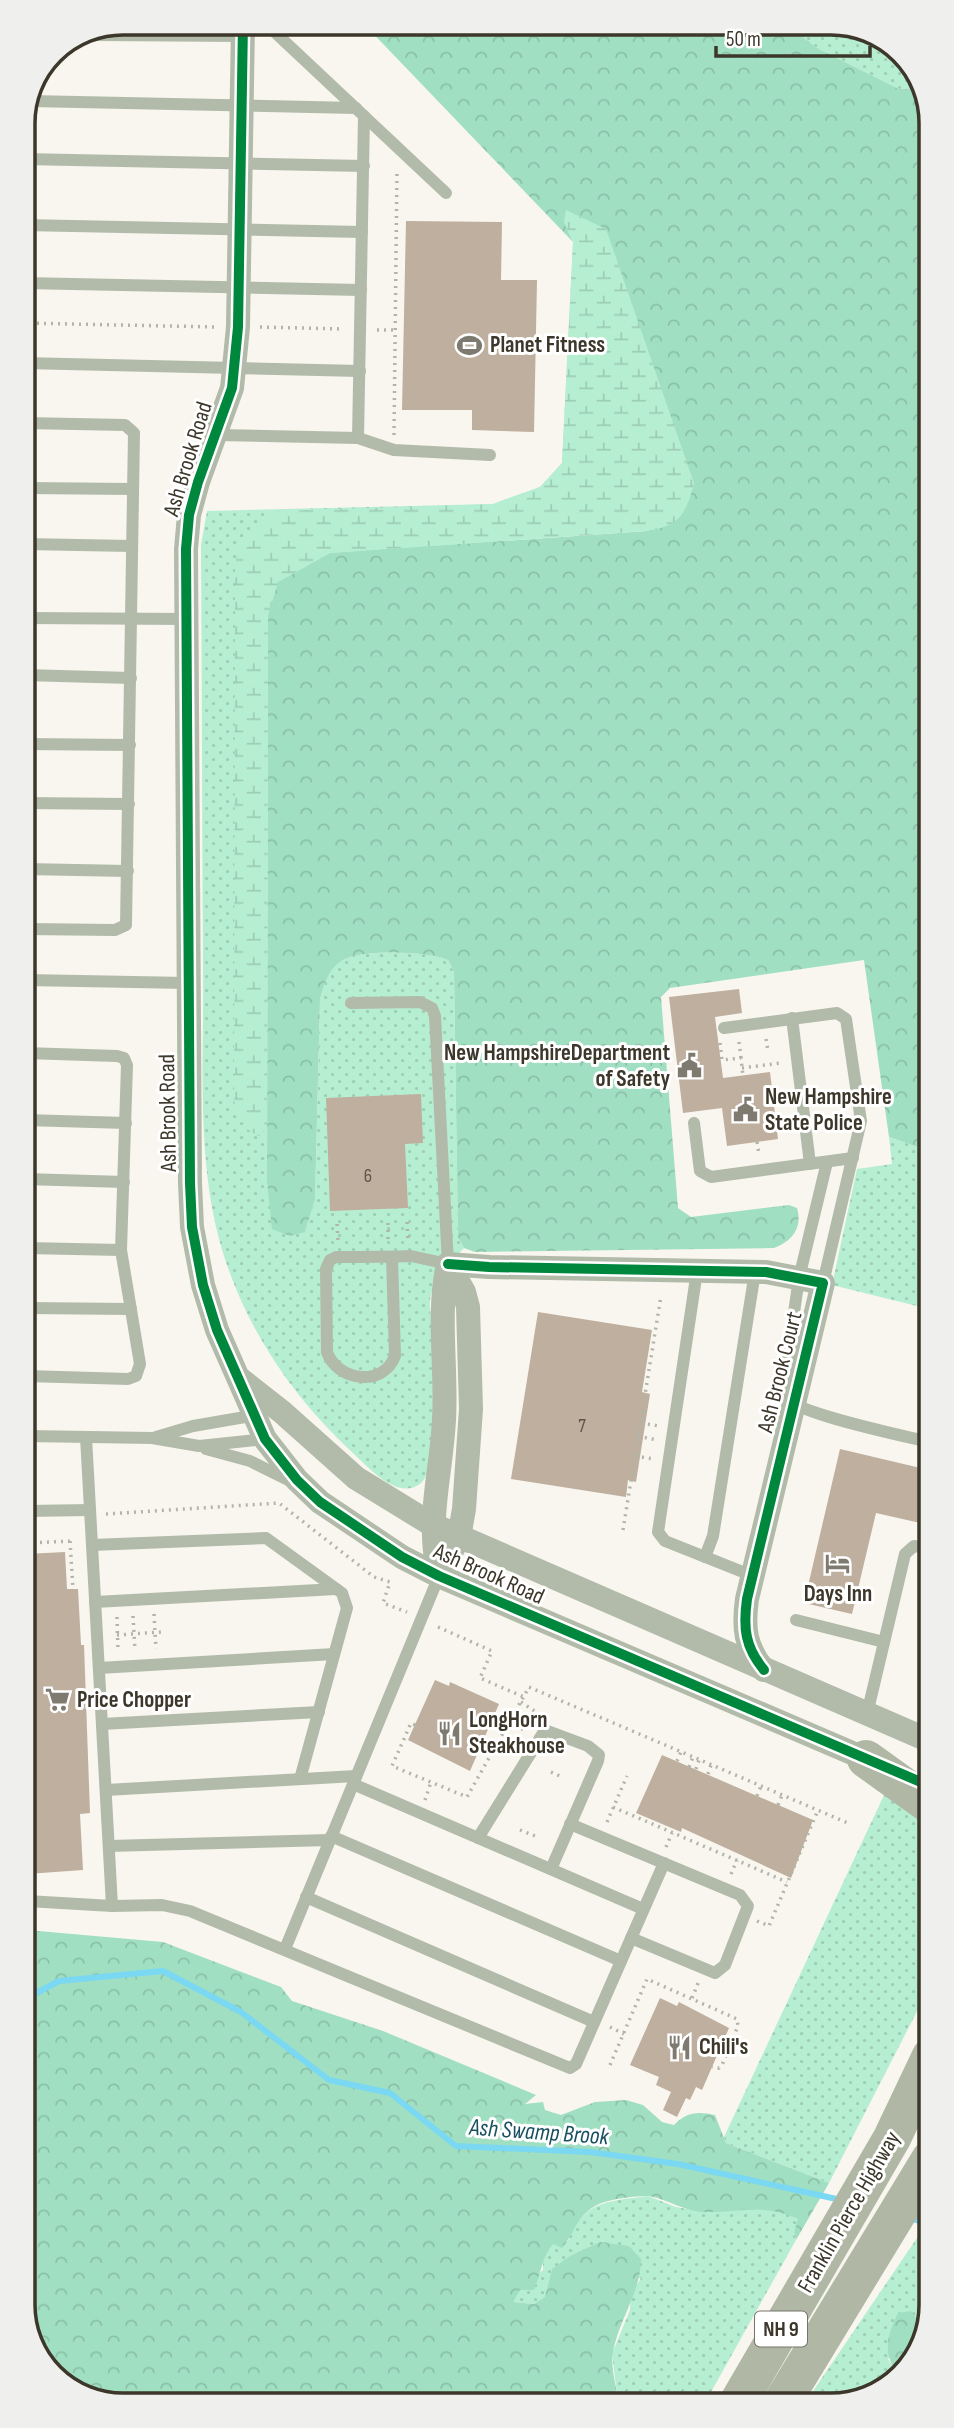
<svg xmlns="http://www.w3.org/2000/svg" width="954" height="2428" font-family="'Sofia Sans Condensed',sans-serif">
<defs>
<pattern id="green-dots" width="8" height="8" patternUnits="userSpaceOnUse" patternTransform="scale(1.75)"><rect width="8" height="8" fill="#b6eed2"/><path d="M2 2h.1M6 6h.1" fill="none" stroke="#9dcdb4" stroke-width="1.8" stroke-linecap="round"/></pattern>
<pattern id="forest-crowns" width="20" height="18" patternUnits="userSpaceOnUse" patternTransform="scale(1.75)"><rect width="20" height="18" fill="#a0dfc2"/><path d="M2 6a3 3 0 1 1 6 0M12 15a3 3 0 1 1 6 0" fill="none" stroke="#8bc0a7"/></pattern>
<pattern id="wetland-marsh" width="20" height="14" patternUnits="userSpaceOnUse" patternTransform="scale(1.75)"><rect width="20" height="14" fill="#b6eed2"/><path d="M1 5h8M5 5V1M11 12h8M15 12V8" fill="none" stroke="#9dcdb4"/></pattern>
</defs>
<rect width="100%" height="100%" fill="#f9f6ef"/>
<!-- green -->
<g fill="url(#green-dots)">
<path d="M785,23h53l52,20 34,45 -25,1 -82,-41z"/>
<path d="M564,222l130,261 -426,132 -1,567 6,47 32,3 10,-32 5,-201c4,-13 8,-30 20,-38 20,-12 87,-10 108,-1l6,12 4,265 6,11c-13,13 -33,34 -34,53 -1,12 4,26 5,38 2,27 5,131 -15,145 -23,16 -50,-15 -65,-29 -67,-61 -118,-139 -139,-228 -19,-83 -12,-172 -13,-257 -1,-141 -1,-283 -2,-425l6,-34 286,-7 47,-17 22,-24 11,-221z"/>
<path d="M889,1137l40,14v158l-97,-24 25,-116 35,-5z"/>
<path d="M885,1793l45,30v163l-101,197 -103,-40 -2,-6z"/>
<path d="M648,2196l28,11 28,5 32,-4 45,3 18,8 -5,13 2,8 -90,161 -88,1 -6,-48 18,-44 1,-16 10,-16 -89,-9 -6,28 -12,7 -22,-2 8,-12 23,-20v-14l10,-13 15,-2c15,-41 42,-40 80,-45z"/>
<path d="M921,2232l10,5v68l-6,17 -37,37 9,14 -34,27h-56z"/>
</g>
<!-- forest -->
<g fill="url(#forest-crowns)">
<path d="M363,23h422l32,25 82,41 25,-1 2,3 3,1060 -40,-14 -25,-177 -194,28 -9,9 17,211 13,9 98,-12 8,3c6,20 -5,33 -23,40l-299,4 -11,-4 -6,-11 -4,-265 -6,-12c-22,-9 -88,-11 -107,1 -13,8 -17,25 -21,38l-5,201 -10,32 -15,4 -18,-7 -5,-47 1,-567 10,-33 52,-29 317,-22 47,-48 -130,-261 9,20z"/>
<path d="M27,1930l136,12 118,45 11,14 91,30 153,64 -11,9 18,-2 2,8 16,5 34,-13 31,-2 17,5 19,17 12,3c12,-13 24,-14 41,-10l11,28 103,40 -33,57 -2,-8 4,-13c-33,-16 -60,-6 -95,-7 -20,-1 -40,-15 -56,-16 -13,0 -37,3 -48,8 -24,12 -22,26 -37,44l-9,-4c-11,13 -12,29 -19,46h-14l-7,12 21,2 11,-7 7,-28 18,-13 30,-14 29,4 12,13c0,33 -22,60 -28,93 -3,16 4,34 5,50l-502,3 -54,-21 -34,-47z"/>
<path d="M911,2311l9,13 5,-2 -14,44 -21,14 6,-7c-13,-23 -9,-37 2,-60z"/>
</g>
<!-- wetland -->
<path fill="url(#wetland-marsh)" d="M566,210l40,19 88,254c-8,31 -14,43 -47,48l-317,22 -52,29 -10,33 -1,512 -8,9c-29,-14 -24,-29 -25,-58l1,-513 5,-20 38,-34 215,-7 47,-17 22,-24 11,-221 -9,-20z"/>
<g fill="none" stroke-linecap="round" stroke-linejoin="round">
<!-- stream -->
<g stroke="#7ad8f2" stroke-width="6">
<path d="M27,1998l32,-17 104,-10 78,41 88,68 61,13 66,53 134,6 88,12 163,36"/>
<path d="M909,2218l22,6"/>
</g>
</g>
<!-- building -->
<g fill="#bfaf9e">
<path d="M406,221l96,1 -1,58h36l-3,152 -62,-2v-20h-70z"/>
<path d="M739,989l3,24 -27,4 8,61 47,-6 8,67 -51,7 -5,-38 -39,5 -14,-116z"/>
<path d="M421,1094l2,49 -18,1 3,64 -78,3 -4,-113z"/>
<path d="M538,1312l114,18 -10,62 8,2 -14,88 -8,-2 -2,17 -115,-18z"/>
<path d="M840,1449l89,21v55l-53,-12 -24,101 -48,-11z"/>
<path d="M65,1552l2,37h11l3,56h3l6,168 -10,1 3,56 -56,4 -1,-320z"/>
<path d="M435,1680l14,6 1,-4 49,22 -29,67 -62,-31z"/>
<path d="M662,1755l151,65 -22,58 -109,-50 -1,4 -45,-19z"/>
<path d="M660,1998l17,8 2,-4 50,26 -27,62 -6,-3 -6,13 -4,-2 -9,19 -14,-7 8,-18 -15,-7 3,-8 -29,-12z"/>
</g>
<g fill="none" stroke-linecap="round" stroke-linejoin="round">
<!-- path -->
<g stroke="#b0b5a8" stroke-width="3.5" stroke-dasharray="2 5" stroke-linecap="butt">
<path d="M23,323l194,4"/>
<path d="M260,327l83,2"/>
<path d="M377,330h18"/>
<path d="M394,435l3,-265"/>
<path d="M766,1039l2,12"/>
<path d="M739,1042l2,16"/>
<path d="M720,1043l2,17 19,-2 2,18"/>
<path d="M742,1068l39,-5"/>
<path d="M757,1142l2,12"/>
<path d="M407,1222l1,19"/>
<path d="M388,1223v18"/>
<path d="M337,1224l1,17"/>
<path d="M641,1423l18,3"/>
<path d="M638,1436l19,4"/>
<path d="M635,1456l19,3"/>
<path d="M106,1514l173,-11 95,74 16,5 -7,21 24,9"/>
<path d="M623,1530l38,-234"/>
<path d="M70,1541l3,48"/>
<path d="M26,1543l49,-2"/>
<path d="M154,1614l2,35"/>
<path d="M133,1616l2,34"/>
<path d="M117,1617l1,34"/>
<path d="M438,1627l54,24 -12,27 44,19"/>
<path d="M117,1635l44,-3"/>
<path d="M521,1702l18,12"/>
<path d="M509,1722l17,9"/>
<path d="M415,1725l-4,-2 -19,43 75,31 62,-110 319,136"/>
<path d="M677,1761l4,-9"/>
<path d="M689,1767l4,-10"/>
<path d="M696,1769l3,-9"/>
<path d="M551,1772l11,5"/>
<path d="M708,1774l3,-9"/>
<path d="M757,1796l4,-10"/>
<path d="M425,1800l6,-18"/>
<path d="M778,1805l4,-10"/>
<path d="M613,1807l174,75"/>
<path d="M607,1822l20,-46"/>
<path d="M520,1830l15,6"/>
<path d="M666,1847l6,-14"/>
<path d="M731,1874l6,-14"/>
<path d="M757,1921l12,5 49,-116"/>
<path d="M692,1998l7,-17"/>
<path d="M610,2027l14,7"/>
<path d="M610,2065l37,-86 90,40 1,7 -16,39 -3,3 -7,-1"/>
</g>
<!-- service -->
<g stroke="#b2bbaa" stroke-width="12">
<path d="M265,23l181,170"/>
<path d="M94,35l149,1"/>
<path d="M30,101l326,7"/>
<path d="M23,159l341,7"/>
<path d="M23,225l339,7"/>
<path d="M23,283l338,7"/>
<path d="M24,363l336,8"/>
<path d="M24,423l101,2 9,8 -8,492 -11,5 -90,-1"/>
<path d="M217,435l141,3 36,12 96,5"/>
<path d="M358,438l6,-322"/>
<path d="M24,488l109,1"/>
<path d="M24,544l108,2"/>
<path d="M24,618l163,1"/>
<path d="M24,675l107,3"/>
<path d="M24,744l106,1"/>
<path d="M24,803l105,1"/>
<path d="M25,869l103,2"/>
<path d="M25,980l163,3"/>
<path d="M351,1003l69,-1 12,6 3,8 13,248 -37,-8c-25,1 -50,1 -75,1l-6,3 -4,9 1,83c10,29 56,36 68,4l-3,-99"/>
<path d="M792,1018l18,146"/>
<path d="M724,1028l113,-15 9,6 15,102 -38,162"/>
<path d="M25,1053l92,3 7,2 3,7 -6,185 19,114 -4,12 -8,3 -102,-3"/>
<path d="M25,1120l101,3"/>
<path d="M694,1123l6,48 11,6 142,-19"/>
<path d="M827,1162l-28,116 -17,117c10,18 123,41 147,47"/>
<path d="M25,1179l99,3"/>
<path d="M26,1248l95,2"/>
<path d="M697,1271l-39,261 7,9 88,35"/>
<path d="M26,1308l105,1"/>
<path d="M26,1436l126,2 47,8 66,-7"/>
<path d="M86,1437l26,469"/>
<path d="M156,1437l37,-11 64,-11"/>
<path d="M206,1449l44,12 40,20"/>
<path d="M26,1511l64,-1"/>
<path d="M92,1545l174,-7 76,55 5,15 -47,171"/>
<path d="M705,1557l8,-21 42,-264"/>
<path d="M95,1602l241,-13"/>
<path d="M796,1620l88,22"/>
<path d="M99,1668l235,-14"/>
<path d="M867,1714l38,-160 9,-8 15,2"/>
<path d="M102,1724l217,-12"/>
<path d="M353,1784l290,125"/>
<path d="M106,1790l250,-14"/>
<path d="M570,1824l170,71 8,11 -23,59 -10,8 -84,-35"/>
<path d="M331,1836l290,125"/>
<path d="M478,1838l67,-108 43,16 11,9 -1,6 -47,108"/>
<path d="M109,1846l221,-6"/>
<path d="M306,1897l288,125"/>
<path d="M27,1901l85,5 50,-1 28,6 380,157 6,-4 88,-201"/>
<path d="M285,1949l154,-373"/>
</g>
<!-- minor -->
<g stroke="#b2bbaa" stroke-width="24">
<path d="M243,23l-5,304 -6,61 -34,94 -9,33 -3,34 4,634 2,44 11,58 14,45 48,109 32,41 23,22 82,55 37,19 441,189"/>
<path d="M448,1264l41,3 277,5 57,11 -76,316c-4,29 -2,48 17,71"/>
<path d="M240,1379l42,33 74,66 75,46 499,217"/>
<path d="M439,1576l20,-39 5,-28 7,-100 -3,-102 -4,-15 -16,-28"/>
<path d="M439,1576c-13,-59 2,-98 5,-156 3,-53 -7,-105 4,-156"/>
</g>
<!-- trunk -->
<g stroke="#b0b8a5" stroke-width="38">
<path d="M866,1759l64,46"/>
<path d="M739,2401l153,-263 39,-82"/>
<path d="M783,2401l148,-243"/>
</g>
<defs>
<g id="cycleway">
<path d="M243,23l-5,304 -6,61 -34,94 -9,33 -3,34 4,634 2,44 11,58 14,45 48,109 32,41 23,22 82,55 37,19 491,210"/>
<path d="M448,1264l41,3 277,5 57,11 -76,316c-4,29 -2,48 17,71"/>
</g>
</defs>
<!-- cycleway casing -->
<use href="#cycleway" stroke="#fff" stroke-width="15"/>
<!-- cycleway -->
<use href="#cycleway" stroke="#00873e" stroke-width="10"/>
</g>
<!-- icons -->
<defs>
<symbol id="stadium-bare" viewBox="-9 -9 18 18"><path d="M0-5a6.5 5 0 1 0 0 10a6.5 5 0 1 0 0-10ZM-3.5-1.8h7v3.6h-7Z" fill="#7e7a6f" stroke="#fff" stroke-width="2.5" paint-order="stroke"/></symbol>
<symbol id="civic-bare" viewBox="-9 -9 18 18"><path d="M-.6-6.5H3V-4.5H.6V-3L4-1V1h2V6H-6V1h2V-1L-.6-3ZM-1.2 2.5V6h2.4V2.5Z" fill="#7e7a6f" stroke="#fff" stroke-width="2.5" paint-order="stroke"/></symbol>
<symbol id="hotel-bare" viewBox="-9 -9 18 18"><path d="M-6-4.5h1.5V1H6V5H4.5V3h-9V5H-6ZM-4 0a1.8 1.8 0 1 1 3.6 0ZM.5 0V-2.5h3Q6-2.5 6 0Z" fill="#7e7a6f" stroke="#fff" stroke-width="2.5" paint-order="stroke"/></symbol>
<symbol id="supermarket-bare" viewBox="-9 -9 18 18"><path d="M-6-5.5h2.5l.6 2H6L4.5 2H-2.5L-4.4-4H-6ZM-1.5 3.2a1.3 1.3 0 1 0 .1 0ZM3 3.2a1.3 1.3 0 1 0 .1 0Z" fill="#7e7a6f" stroke="#fff" stroke-width="2.5" paint-order="stroke"/></symbol>
<symbol id="restaurant-bare" viewBox="-9 -9 18 18"><path d="M-5-6h1v4h1v-4h1v4h1v-4h1v5L-1.5 .5V6h-2V.5L-5-1ZM5-6V6H3V1.5H1.5Q1.5-4 5-6Z" fill="#7e7a6f" stroke="#fff" stroke-width="2.5" paint-order="stroke"/></symbol>
</defs>
<g fill-rule="evenodd">
<use href="#stadium-bare" x="452" y="328" width="35" height="35"/>
<use href="#civic-bare" x="672" y="1048" width="35" height="35"/>
<use href="#civic-bare" x="728" y="1092" width="35" height="35"/>
<use href="#hotel-bare" x="820" y="1546" width="35" height="35"/>
<use href="#supermarket-bare" x="40" y="1682" width="35" height="35"/>
<use href="#restaurant-bare" x="432" y="1716" width="35" height="35"/>
<use href="#restaurant-bare" x="662" y="2030" width="35" height="35"/>
</g>
<g text-anchor="middle" dominant-baseline="central" stroke-width="6" stroke-linejoin="round" paint-order="stroke">
<!-- number labels -->
<g font-size="19" fill="#5d5547">
<text x="368" y="1176">6</text>
<text x="582" y="1426">7</text>
</g>
<!-- shield labels -->
<rect fill="#fff" stroke="#76736a" stroke-width="2" x="755" y="2311.5" width="52" height="35" rx="5"/>
<g font-size="21" font-weight="bold" fill="#3c372a">
<text x="781" y="2329">NH 9</text>
</g>
<!-- poi labels -->
<g font-size="23" font-weight="bold" fill="#3c372a" stroke="#fff" text-anchor="start">
<text x="490" y="345">Planet Fitness</text>
<text x="670" y="1053" text-anchor="end">New HampshireDepartment<tspan x="670" dy="26">of Safety</tspan></text>
<text x="765" y="1097">New Hampshire<tspan x="765" dy="26">State Police</tspan></text>
<text x="838" y="1594" text-anchor="middle">Days Inn</text>
<text x="77" y="1700">Price Chopper</text>
<text x="469" y="1720">LongHorn<tspan x="469" dy="26">Steakhouse</tspan></text>
<text x="699" y="2047">Chili's</text>
</g>
<!-- street labels -->
<g font-size="23" fill="#3c372a" stroke="#fff">
<text transform="translate(188 459) rotate(-73)">Ash Brook Road</text>
<text transform="translate(168 1113) rotate(-91)">Ash Brook Road</text>
<text transform="translate(780 1372) rotate(-76)">Ash Brook Court</text>
<text transform="translate(489 1574) rotate(24)">Ash Brook Road</text>
<text transform="translate(849 2212) rotate(-60)">Franklin Pierce Highway</text>
</g>
<!-- water labels -->
<g font-size="24" font-style="italic" fill="#195061" stroke="#fff">
<text transform="translate(539 2132) rotate(4)">Ash Swamp Brook</text>
</g>
</g>
<!-- crop -->
<path d="M0 0H954V2428H0ZM123 35H831A88 88 0 0 1 919 123V2305A88 88 0 0 1 831 2393H123A88 88 0 0 1 35 2305V123A88 88 0 0 1 123 35Z" fill="#efefee" fill-rule="evenodd"/>
<path fill="none" stroke="#3c372a" stroke-width="3.5" d="M123 35H831A88 88 0 0 1 919 123V2305A88 88 0 0 1 831 2393H123A88 88 0 0 1 35 2305V123A88 88 0 0 1 123 35Z"/>
<!-- scale -->
<path d="M716 46v10h154v-10" fill="none" stroke="#3c372a" stroke-width="3.5"/>
<text x="726" y="46" font-size="21" fill="#3c372a" stroke="#ffffff" stroke-width="5" paint-order="stroke">50 m</text>
</svg>
